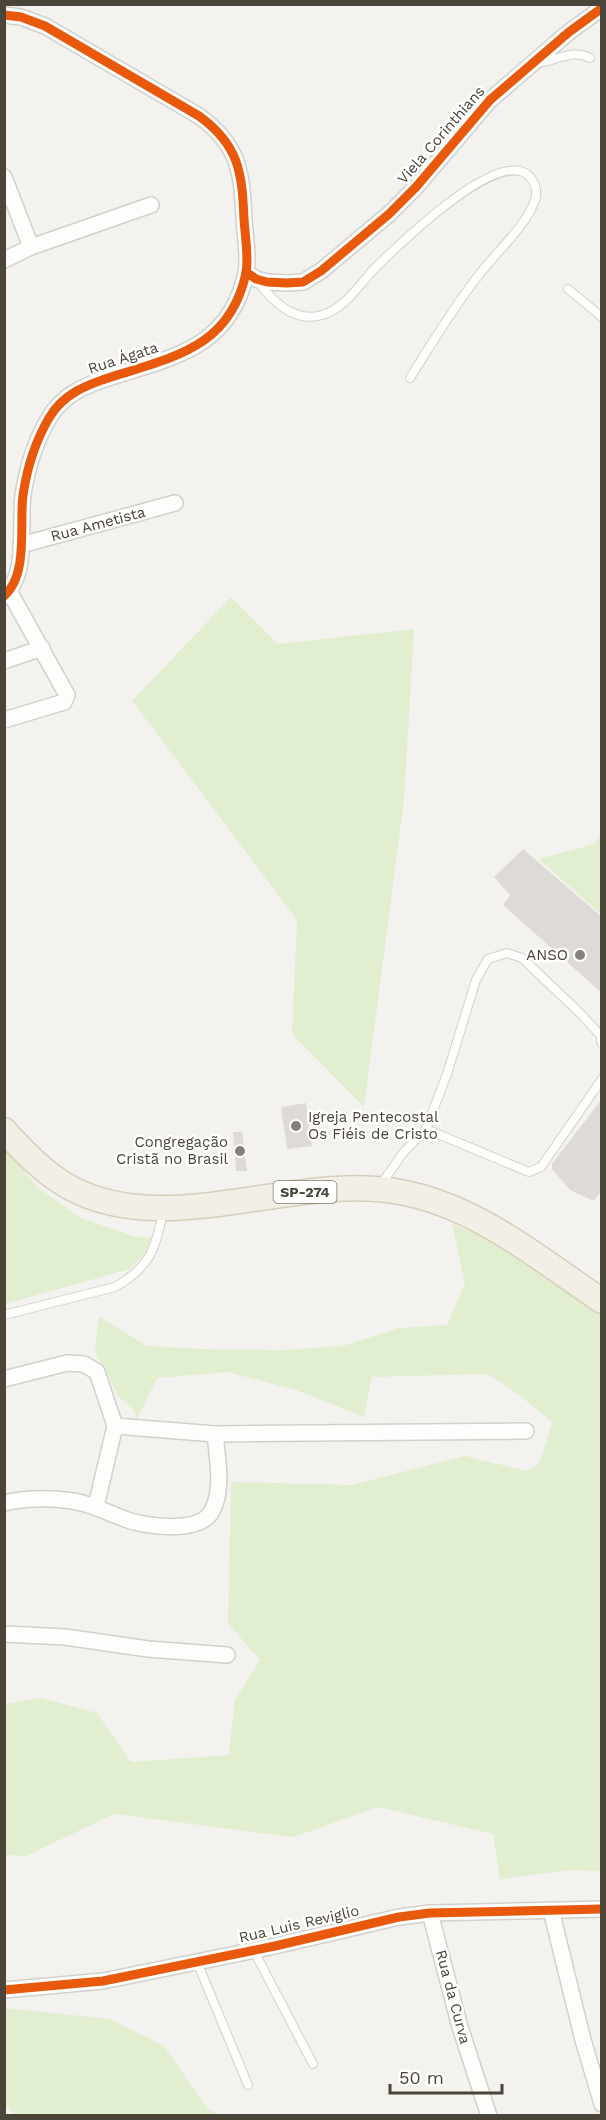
<svg xmlns="http://www.w3.org/2000/svg" width="606" height="2120" font-family="'Work Sans',sans-serif">
<rect width="100%" height="100%" fill="#f4f2ee"/>
<!-- green -->
<g fill="#e1eecf">
<path d="M231,597l47,47 136,-15 -10,171 -40,307 -72,-73 5,-114 -165,-219z"/>
<path d="M601,835v79l-62,-55 55,-15z"/>
<path d="M4,1144l32,42 45,32 52,18 18,2 -5,14 -16,17 -125,35z"/>
<path d="M452,1224l35,14 114,75v558l-31,-1 -70,9 -7,-45 -115,-27 -84,30 -180,-23 -88,42 -21,-1v-151l36,-6 56,15 34,49 98,-7 6,-55 25,-40 -32,-37 3,-141 120,3 114,-29 62,15 13,-9 12,-40 -34,-28 -31,-20 -115,3 -8,40 -68,-27 -69,-18 -70,6 -21,43 -1,-10 -17,-15 -23,-44 4,-36 48,30 55,3 81,1 60,-4 56,-18 48,-3 18,-42z"/>
<path d="M5,2008l104,11 54,26 45,64 12,6h-204l-11,-11z"/>
</g>
<!-- building -->
<g fill="#dedbd6">
<path d="M523,849l79,68v76l-99,-88 7,-10 -16,-18z"/>
<path d="M602,1099v91l-8,11 -24,-11 -18,-21v-5z"/>
<path d="M306,1103l6,43 -25,3 -6,-42z"/>
<path d="M233,1132h9l5,39h-11z"/>
</g>
<g fill="none" stroke-linecap="round" stroke-linejoin="round">
<defs>
<g id="lane">
<path d="M536,63c20,-1 35,-15 54,-5"/>
<path d="M259,283c15,20 36,40 63,32 25,-7 39,-34 57,-51 22,-21 118,-115 149,-89 7,6 10,16 7,25 -9,27 -40,53 -57,76 -25,32 -46,67 -68,102"/>
<path d="M568,289l34,28"/>
<path d="M426,1129l103,43 12,-5 61,-88"/>
<path d="M380,1186l23,-33 23,-24 21,-55 29,-94 12,-21 19,-6 15,5 58,55 20,22 2,9"/>
<path d="M4,1315l111,-28c35,-20 41,-38 48,-76"/>
<path d="M254,1951l59,113"/>
<path d="M197,1962l51,123"/>
</g>
<g id="street">
<path d="M4,15l17,2 24,9 154,90c40,29 43,56 45,103 1,17 5,37 2,54 -16,75 -73,84 -135,104 -25,8 -48,17 -62,41 -14,24 -22,50 -26,77 -4,29 6,79 -19,101"/>
<path d="M4,177l27,70"/>
<path d="M4,260l27,-13 120,-42"/>
<path d="M246,272l10,7 11,3 20,1 16,-1 18,-11 68,-57 27,-27 74,-87 79,-68 33,-24"/>
<path d="M21,545l154,-42"/>
<path d="M4,661l38,-13"/>
<path d="M4,720l60,-18 3,-7 -58,-104"/>
<path d="M4,1379l63,-16 17,1 13,8 18,54 -19,80"/>
<path d="M115,1426l100,8 311,-3"/>
<path d="M4,1503c22,-5 47,-5 69,-2 19,3 35,12 52,18 20,8 75,15 87,-8 12,-22 5,-54 3,-77"/>
<path d="M4,1634l61,3 83,12 79,6"/>
<path d="M551,1910l32,130 19,64"/>
<path d="M430,1913l30,114 29,89"/>
<path d="M4,1990l99,-9 172,-35 124,-29 31,-4 172,-4"/>
</g>
<path id="primary" d="M4,1130c19,21 40,43 65,57 97,54 226,-15 331,5 77,14 138,66 202,109"/>
</defs>
<!-- lane casing -->
<use href="#lane" stroke="#d2d0cb" stroke-width="10"/>
<!-- street casing -->
<use href="#street" stroke="#d2d0cb" stroke-width="18"/>
<!-- primary casing -->
<use href="#primary" stroke="#d6cebb" stroke-width="27"/>
<!-- lane -->
<use href="#lane" stroke="#fdfdfc" stroke-width="8"/>
<!-- street -->
<use href="#street" stroke="#fdfdfc" stroke-width="15"/>
<!-- primary -->
<use href="#primary" stroke="#f2efe6" stroke-width="24"/>
<defs>
<g id="cycleway">
<path d="M4,15l17,2 24,9 154,90c40,29 43,56 45,103 1,17 5,37 2,54 -16,75 -73,84 -135,104 -25,8 -48,17 -62,41 -14,24 -22,50 -26,77 -4,29 6,79 -19,101"/>
<path d="M246,272l10,7 11,3 20,1 16,-1 18,-11 68,-57 27,-27 74,-87 79,-68 33,-24"/>
<path d="M4,1990l99,-9 172,-35 124,-29 31,-4 172,-4"/>
</g>
</defs>
<!-- cycleway casing -->
<use href="#cycleway" stroke="#fff" stroke-width="13"/>
<!-- cycleway -->
<use href="#cycleway" stroke="#e8590c" stroke-width="9"/>
</g>
<!-- markers -->
<g fill="#868178" stroke="#fff" stroke-width="2">
<circle cx="580" cy="955" r="6"/>
<circle cx="296" cy="1126" r="6"/>
<circle cx="240" cy="1151" r="6"/>
</g>
<g text-anchor="middle" dominant-baseline="central" stroke-width="5" stroke-linejoin="round" paint-order="stroke">
<!-- shield labels -->
<rect fill="#fff" stroke="#817c74" stroke-width="1.5" x="273.5" y="1181" width="63" height="22" rx="4.5"/>
<g font-size="14" font-weight="bold" fill="#4b4439">
<text x="305" y="1192">SP-274</text>
</g>
<!-- street labels -->
<g font-size="15" fill="#4b4439" stroke="#fff">
<text transform="translate(441 135) rotate(-49)">Viela Corinthians</text>
<text transform="translate(123 358) rotate(-18)">Rua Ágata</text>
<text transform="translate(98 524) rotate(-15)">Rua Ametista</text>
<text transform="translate(299 1924) rotate(-13)">Rua Luis Reviglio</text>
<text transform="translate(453 1997) rotate(75)">Rua da Curva</text>
</g>
<!-- poi labels -->
<g font-size="15" fill="#4b4439" stroke="#fff" text-anchor="end">
<text x="568" y="955">ANSO</text>
<text x="308" y="1117" text-anchor="start">Igreja Pentecostal<tspan x="308" dy="17">Os Fiéis de Cristo</tspan></text>
<text x="228" y="1142">Congregação<tspan x="228" dy="17">Cristã no Brasil</tspan></text>
</g>
</g>
<!-- border -->
<rect width="606" height="2120" fill="none" stroke="#4b4439" stroke-width="12"/>
<!-- scale -->
<path d="M390 2084v9h112v-9" fill="none" stroke="#4b4439" stroke-width="3"/>
<text x="399" y="2084" font-size="18" fill="#4b4439" stroke="#ffffff" stroke-width="4.5" paint-order="stroke">50 m</text>
</svg>
